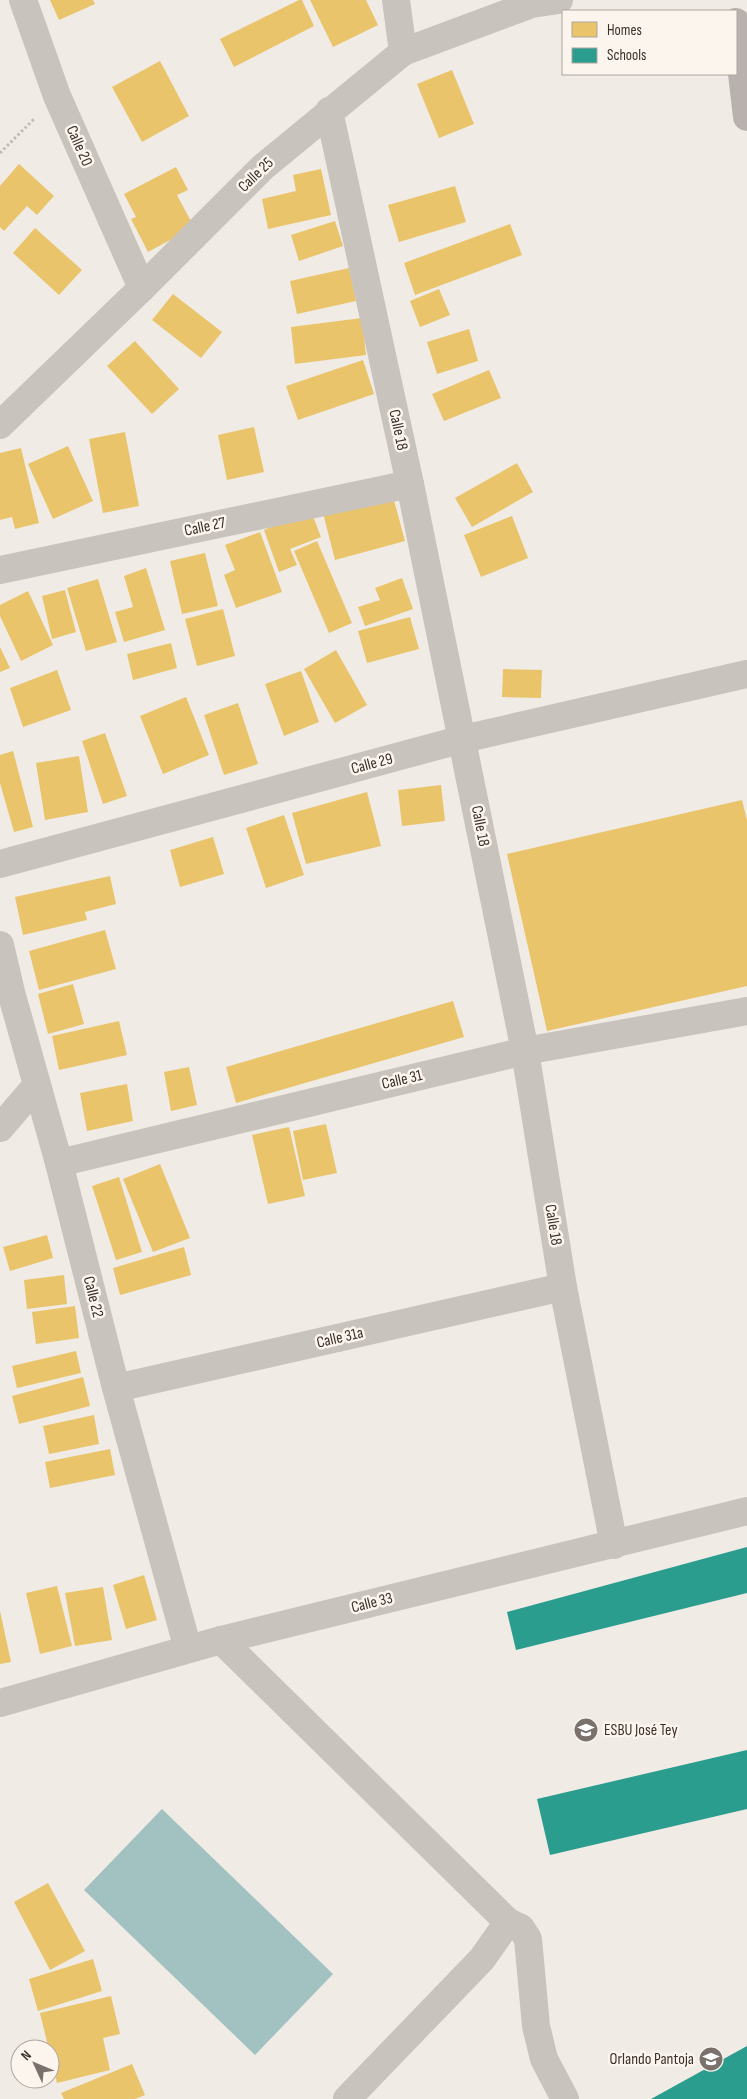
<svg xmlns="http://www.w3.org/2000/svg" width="747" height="2099" font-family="'Sofia Sans Condensed',sans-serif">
<rect width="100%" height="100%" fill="#f0ebe5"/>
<!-- water -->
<path fill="#a1c2c1" d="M162,1809l171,165 -78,81 -171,-165z"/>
<!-- homes -->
<g fill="#e9c46a">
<path d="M50,0h43l2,4 -36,16z"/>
<path d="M299,0h3l12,26 -80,41 -14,-28z"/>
<path d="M310,0h56l12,25 -45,22z"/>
<path d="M160,61l29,55 -47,26 -30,-55z"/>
<path d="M452,70l22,54 -35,14 -22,-54z"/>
<path d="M19,164l35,32 -17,19 -10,-9 -23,25 -4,-4v-41z"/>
<path d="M176,167l12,23 -11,5 17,32 -46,25 -17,-33 5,-2 -12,-23z"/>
<path d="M321,169l10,46 -63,14 -6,-30 34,-8 -3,-16z"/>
<path d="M455,186l11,36 -67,20 -11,-37z"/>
<path d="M335,221l8,25 -44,15 -8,-26z"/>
<path d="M510,224l12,31 -107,40 -11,-32z"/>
<path d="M35,228l47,42 -23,25 -46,-42z"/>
<path d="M349,268l7,33 -59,13 -7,-33z"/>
<path d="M439,289l11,26 -30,12 -10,-26z"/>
<path d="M173,294l49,38 -21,26 -49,-38z"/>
<path d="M362,318l4,37 -71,9 -4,-37z"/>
<path d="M469,329l9,32 -41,13 -10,-32z"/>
<path d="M135,341l44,48 -27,25 -45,-48z"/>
<path d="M363,360l11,34 -76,26 -12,-34z"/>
<path d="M489,370l12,28 -57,23 -12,-27z"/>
<path d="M254,427l10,45 -37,8 -9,-45z"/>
<path d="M125,432l14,74 -36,7 -14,-74z"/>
<path d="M68,446l25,55 -40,18 -25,-55z"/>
<path d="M21,448l18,75 -24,6 -3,-12 -12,3v-67z"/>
<path d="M517,463l16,29 -61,35 -17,-29z"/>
<path d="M392,493l13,48 -70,19 -12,-47z"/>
<path d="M311,511l10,26 -31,12 7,16 -18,7 -15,-42z"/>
<path d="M512,516l16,42 -47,19 -17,-42z"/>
<path d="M260,532l22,60 -46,16 -12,-33 11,-5 -10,-25z"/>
<path d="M317,541l35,82 -23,10 -35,-82z"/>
<path d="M205,553l13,53 -36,8 -12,-53z"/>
<path d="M146,568l19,62 -41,12 -9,-30 18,-5 -9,-31z"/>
<path d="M402,578l11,31 -48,17 -7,-19 22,-7 -5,-12z"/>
<path d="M98,579l19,63 -31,9 -19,-63z"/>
<path d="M65,590l11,42 -24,7 -10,-43z"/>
<path d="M28,591l25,54 -32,16 -21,-45v-11z"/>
<path d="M223,609l12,47 -38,10 -12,-47z"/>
<path d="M410,617l9,32 -52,14 -9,-32z"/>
<path d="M171,643l6,25 -44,12 -6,-26z"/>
<path d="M0,647l10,21 -10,4z"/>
<path d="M336,650l31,55 -32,18 -31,-54z"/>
<path d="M503,669l39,1 -1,28 -39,-1z"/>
<path d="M57,670l14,40 -48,17 -13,-39z"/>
<path d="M301,671l18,51 -35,14 -19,-52z"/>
<path d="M186,697l23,58 -46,19 -23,-58z"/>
<path d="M238,703l20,61 -34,11 -20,-60z"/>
<path d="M105,733l22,63 -24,8 -21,-63z"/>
<path d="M13,751l20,76 -19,5 -14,-49v-28z"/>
<path d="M79,756l9,56 -43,8 -9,-57z"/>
<path d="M441,785l4,36 -43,5 -4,-36z"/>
<path d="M367,792l14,54 -75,18 -14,-51z"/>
<path d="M742,800l5,20v166l-200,45 -40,-177z"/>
<path d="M284,815l20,60 -38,13 -20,-60z"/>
<path d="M213,837l11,37 -44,13 -10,-37z"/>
<path d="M110,876l6,28 -31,8 2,8 -64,15 -8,-38z"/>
<path d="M105,930l11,39 -77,21 -10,-39z"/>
<path d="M73,984l11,40 -36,10 -10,-40z"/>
<path d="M453,1001l11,36 -228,66 -10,-36z"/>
<path d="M119,1021l8,34 -68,15 -7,-34z"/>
<path d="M189,1067l8,38 -26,6 -7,-39z"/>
<path d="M127,1084l6,37 -46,10 -7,-38z"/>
<path d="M326,1124l11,49 -34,7 -10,-49z"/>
<path d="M289,1127l16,69 -37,8 -16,-69z"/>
<path d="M160,1164l30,74 -37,14 -30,-73z"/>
<path d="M119,1177l23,75 -26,8 -24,-74z"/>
<path d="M47,1235l6,23 -43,13 -7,-24z"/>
<path d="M184,1247l7,28 -71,20 -7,-27z"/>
<path d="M64,1275l3,29 -40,5 -3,-29z"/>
<path d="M75,1306l4,32 -43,6 -4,-32z"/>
<path d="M76,1351l5,22 -64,15 -5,-22z"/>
<path d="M83,1377l7,29 -71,18 -7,-28z"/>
<path d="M94,1415l5,29 -50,10 -6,-28z"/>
<path d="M110,1449l5,26 -65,13 -5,-26z"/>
<path d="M144,1575l13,45 -31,9 -13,-44z"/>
<path d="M57,1586l15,60 -32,8 -14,-61z"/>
<path d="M103,1587l9,53 -37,6 -10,-53z"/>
<path d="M0,1611l11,51 -11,2z"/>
<path d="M48,1883l37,68 -35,19 -36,-68z"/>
<path d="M93,1959l9,32 -64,20 -9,-32z"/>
<path d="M111,1996l9,38 -17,4 7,32 -53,13 -17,-70z"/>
<path d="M132,2064l13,31 -10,4h-71l-3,-6z"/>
</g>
<!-- schools -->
<g fill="#2a9d8f">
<path d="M747,1547v46l-231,57 -9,-38z"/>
<path d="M747,1750v59l-197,46 -13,-56z"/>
<path d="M747,2046v53h-96z"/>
</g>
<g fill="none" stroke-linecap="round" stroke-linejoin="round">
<!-- path -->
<path stroke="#c2bbb6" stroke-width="3" stroke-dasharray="2.5 2.5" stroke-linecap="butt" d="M0,153l35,-35"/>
<!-- minor -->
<g stroke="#c9c3be" stroke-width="28">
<path d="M23,0l34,96 85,192"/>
<path d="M396,0l7,52"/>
<path d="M329,111l81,373 115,567 38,236 51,258"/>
<path d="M0,425l142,-137 121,-121 140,-115 129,-48 27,-4"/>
<path d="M0,570l410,-86"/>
<path d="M0,864l463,-125 284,-65"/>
<path d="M0,945l11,47 48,171 57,225 72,261"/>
<path d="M0,1128l37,-43"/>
<path d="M59,1163l466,-112 222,-40"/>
<path d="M116,1388l447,-101"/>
<path d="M221,1640l287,282 -26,37 -135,140"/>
<path d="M0,1703l221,-63 526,-129"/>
<path d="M508,1922l13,6 7,11 8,87 8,33 21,40"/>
</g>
<!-- major -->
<path stroke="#b8b1ad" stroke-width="28" d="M736,22l11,95"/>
</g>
<!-- icons -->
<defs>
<symbol id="school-disc" viewBox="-11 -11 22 22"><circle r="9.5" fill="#7a716c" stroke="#fbf5ee"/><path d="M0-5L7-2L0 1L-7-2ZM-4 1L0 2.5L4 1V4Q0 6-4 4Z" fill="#fff"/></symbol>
</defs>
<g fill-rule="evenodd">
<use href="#school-disc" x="572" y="1716" width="28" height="28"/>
<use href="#school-disc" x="697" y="2045" width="28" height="28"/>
</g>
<g text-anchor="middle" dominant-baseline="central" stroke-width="5" stroke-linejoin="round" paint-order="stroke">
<!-- street labels -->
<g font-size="16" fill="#3b302b" stroke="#fbf5ee">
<text transform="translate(79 146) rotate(66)">Calle 20</text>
<text transform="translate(256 175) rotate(-44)">Calle 25</text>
<text transform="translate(398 430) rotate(78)">Calle 18</text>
<text transform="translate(205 527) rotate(-12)">Calle 27</text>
<text transform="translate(372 764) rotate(-15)">Calle 29</text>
<text transform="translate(480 826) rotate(79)">Calle 18</text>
<text transform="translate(402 1080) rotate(-13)">Calle 31</text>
<text transform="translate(553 1225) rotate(81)">Calle 18</text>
<text transform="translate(93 1297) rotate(76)">Calle 22</text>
<text transform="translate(340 1338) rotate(-13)">Calle 31a</text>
<text transform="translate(372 1603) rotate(-14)">Calle 33</text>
</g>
<!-- poi labels -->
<g font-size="16" fill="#3b302b" stroke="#fbf5ee" text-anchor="start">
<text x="604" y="1730">ESBU José Tey</text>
<text x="694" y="2059" text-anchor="end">Orlando Pantoja</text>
</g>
</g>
<!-- legend -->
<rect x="562" y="10" width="175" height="65" fill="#fbf5ee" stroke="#aea6a0"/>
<rect x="572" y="22" width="25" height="15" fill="#e9c46a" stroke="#aea6a0"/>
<text x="607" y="35" font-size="15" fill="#3b302b">Homes</text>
<rect x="572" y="48" width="25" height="15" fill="#2a9d8f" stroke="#aea6a0"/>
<text x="607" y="60" font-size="15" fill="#3b302b">Schools</text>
<!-- north arrow -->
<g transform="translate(35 2064) rotate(314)"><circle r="24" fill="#fbf5ee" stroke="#aea6a0"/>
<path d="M0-4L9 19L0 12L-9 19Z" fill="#7a716c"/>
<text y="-8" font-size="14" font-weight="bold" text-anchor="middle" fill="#3b302b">N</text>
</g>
</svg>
